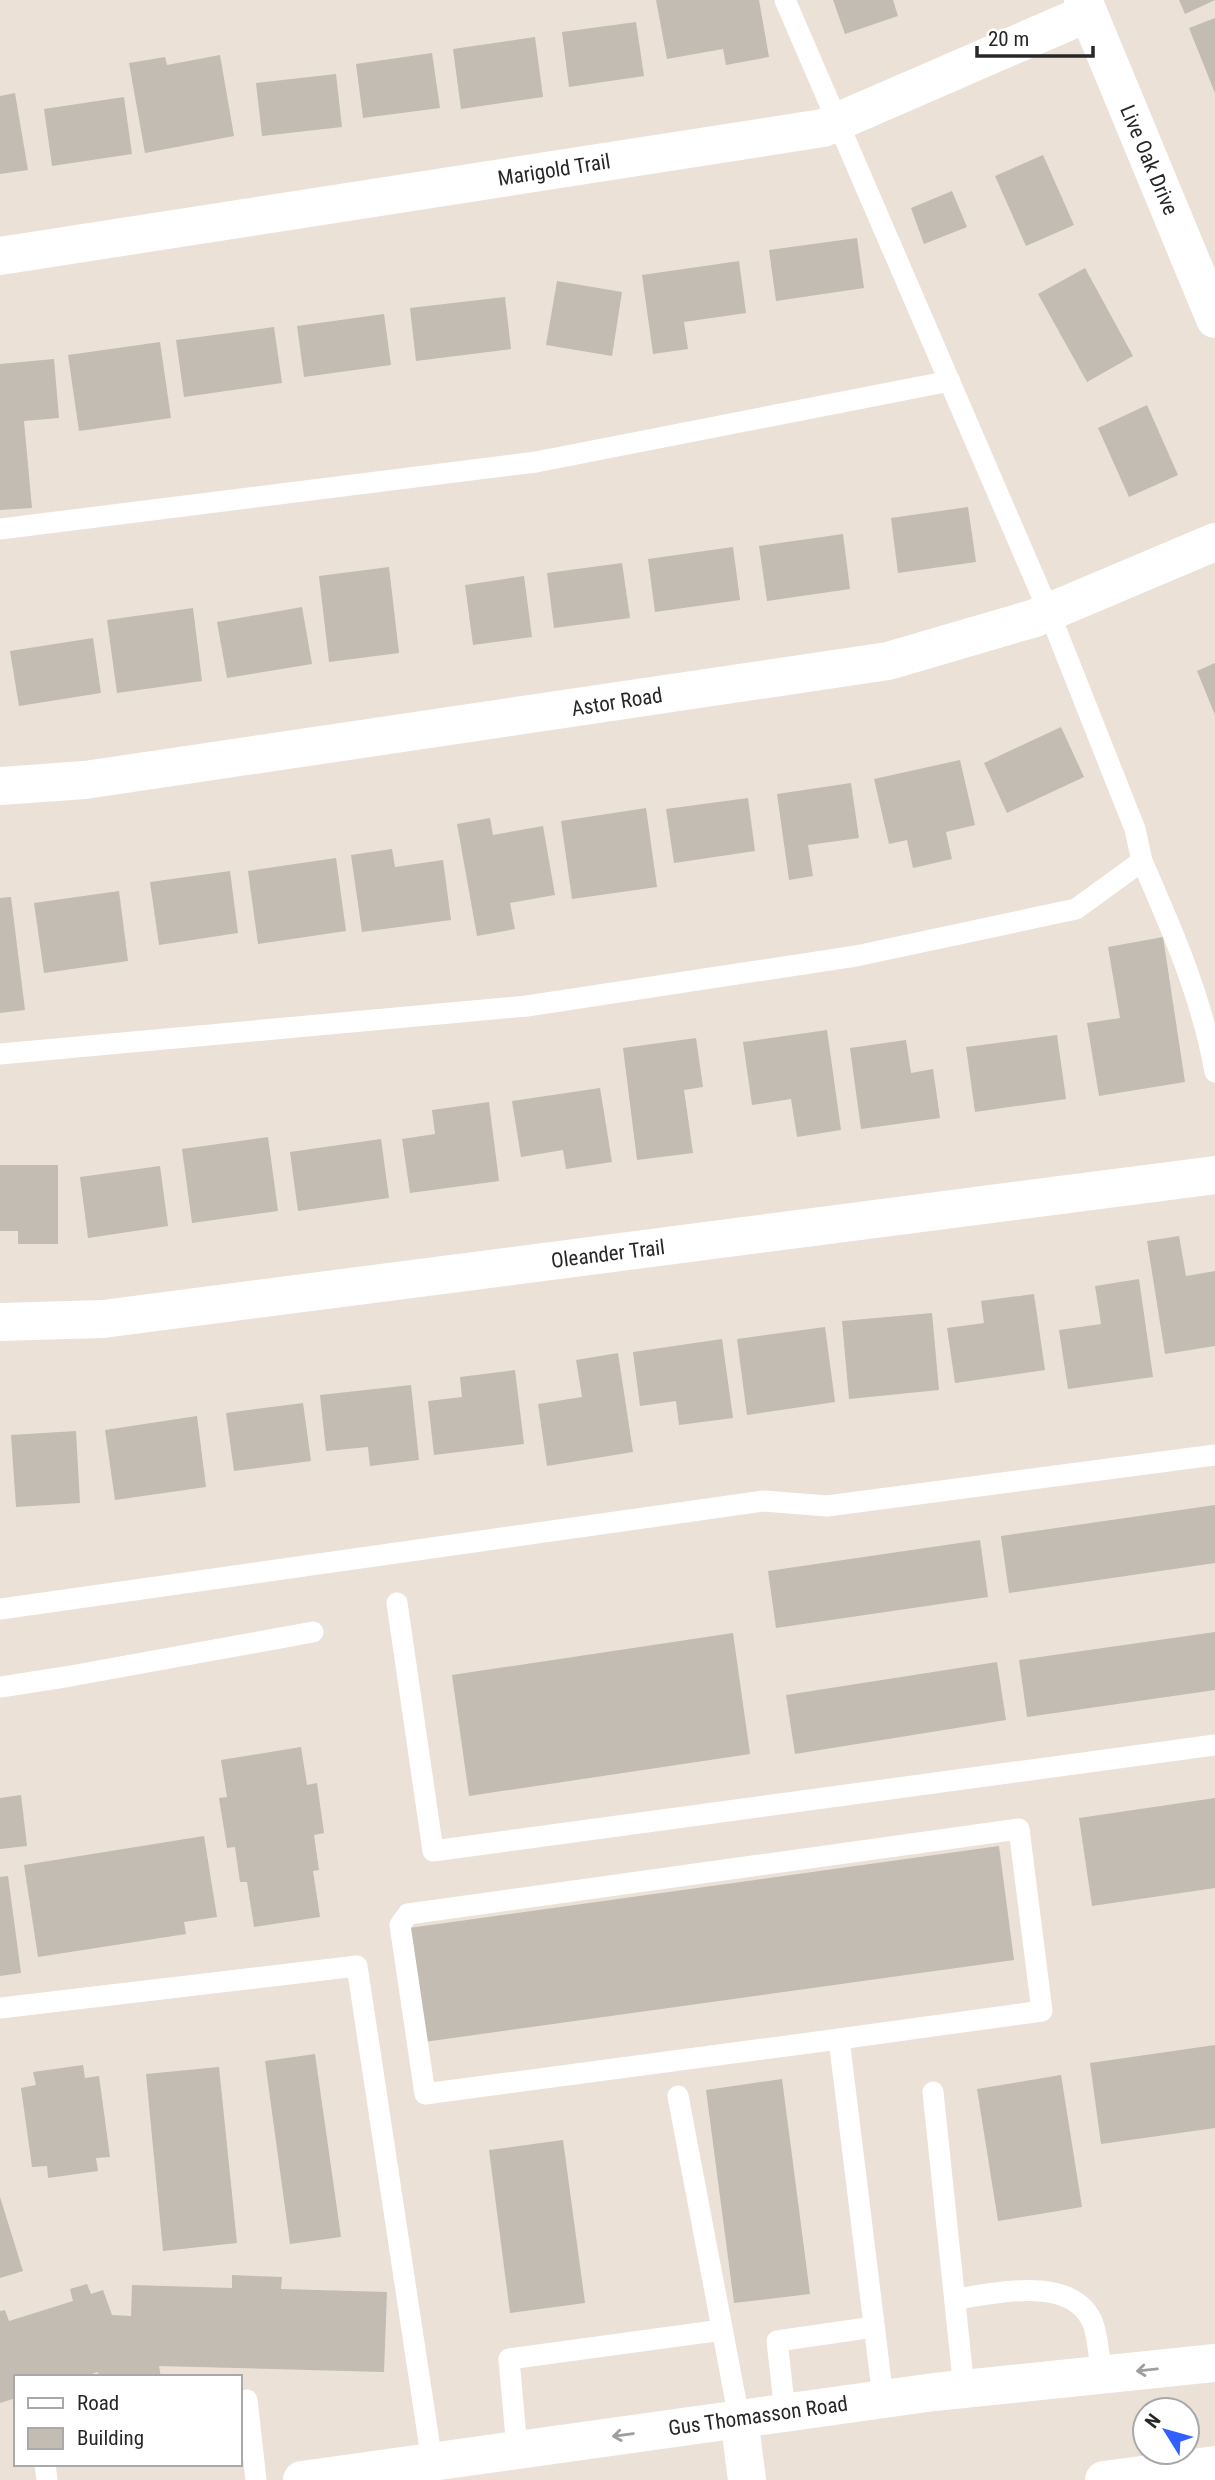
<svg xmlns="http://www.w3.org/2000/svg" width="1215" height="2480" font-family="'Roboto Condensed',sans-serif">
<rect width="100%" height="100%" fill="#ebe1d7"/>
<!-- building -->
<g fill="#c2bcb3">
<path d="M656,0h103l10,57 -43,8 -3,-16 -56,10z"/>
<path d="M833,0h60l5,16 -53,18z"/>
<path d="M1179,0h36l-30,14z"/>
<path d="M1215,18v75l-26,-65z"/>
<path d="M636,22l8,54 -75,11 -7,-55z"/>
<path d="M535,37l8,60 -82,12 -8,-60z"/>
<path d="M432,53l8,55 -77,10 -7,-54z"/>
<path d="M220,55l14,81 -89,17 -16,-90 36,-6 2,8z"/>
<path d="M336,74l6,53 -80,9 -6,-53z"/>
<path d="M15,93l13,77 -28,4v-78z"/>
<path d="M124,97l8,57 -80,12 -8,-57z"/>
<path d="M1043,155l31,70 -48,21 -31,-70z"/>
<path d="M952,191l15,36 -43,17 -13,-36z"/>
<path d="M857,238l7,50 -88,13 -7,-51z"/>
<path d="M739,261l7,52 -62,9 4,27 -35,5 -11,-79z"/>
<path d="M1085,268l48,88 -46,26 -49,-88z"/>
<path d="M557,281l65,11 -10,64 -66,-11z"/>
<path d="M505,297l6,52 -95,12 -6,-53z"/>
<path d="M384,314l7,51 -87,12 -7,-51z"/>
<path d="M274,327l8,56 -98,14 -8,-57z"/>
<path d="M160,342l11,76 -92,13 -11,-76z"/>
<path d="M54,359l5,59 -35,3 8,87 -32,2v-146z"/>
<path d="M1147,405l31,70 -49,22 -31,-69z"/>
<path d="M968,507l8,55 -78,11 -7,-55z"/>
<path d="M843,534l7,55 -83,12 -8,-55z"/>
<path d="M733,547l7,53 -85,12 -7,-53z"/>
<path d="M622,563l8,55 -76,10 -7,-55z"/>
<path d="M389,567l10,86 -70,9 -10,-86z"/>
<path d="M524,576l8,61 -59,8 -8,-60z"/>
<path d="M302,607l10,57 -85,14 -10,-56z"/>
<path d="M193,608l9,73 -85,12 -10,-73z"/>
<path d="M93,638l8,55 -82,13 -9,-55z"/>
<path d="M1215,663v52l-18,-44z"/>
<path d="M1061,727l23,50 -77,36 -23,-50z"/>
<path d="M960,760l15,65 -29,7 6,27 -39,9 -6,-28 -18,4 -15,-65z"/>
<path d="M851,783l8,55 -51,7 5,31 -24,4 -12,-86z"/>
<path d="M748,798l7,53 -81,12 -8,-54z"/>
<path d="M646,808l11,79 -85,12 -11,-78z"/>
<path d="M490,818l3,17 50,-9 12,69 -45,8 5,26 -38,7 -20,-112z"/>
<path d="M392,849l3,18 48,-7 8,60 -89,12 -11,-77z"/>
<path d="M336,858l10,73 -88,13 -10,-73z"/>
<path d="M230,871l8,62 -79,12 -9,-63z"/>
<path d="M119,891l9,70 -84,12 -10,-70z"/>
<path d="M11,897l14,113 -25,3v-115z"/>
<path d="M1163,937l22,145 -86,14 -12,-73 33,-5 -12,-71z"/>
<path d="M827,1030l14,100 -44,7 -6,-38 -39,6 -9,-63z"/>
<path d="M1057,1035l9,64 -91,13 -9,-65z"/>
<path d="M696,1038l7,49 -19,3 9,63 -56,7 -14,-112z"/>
<path d="M906,1040l5,33 22,-4 7,49 -79,11 -11,-81z"/>
<path d="M600,1088l12,74 -46,7 -3,-19 -42,7 -9,-56z"/>
<path d="M489,1102l10,79 -89,12 -8,-54 33,-5 -3,-24z"/>
<path d="M268,1137l10,74 -86,12 -10,-74z"/>
<path d="M381,1139l8,59 -91,13 -8,-59z"/>
<path d="M0,1165h58v79h-40v-13h-18z"/>
<path d="M160,1166l8,60 -80,12 -8,-61z"/>
<path d="M1179,1236l7,40 29,-5v75l-50,8 -18,-113z"/>
<path d="M1139,1279l14,98 -85,12 -9,-59 42,-6 -6,-38z"/>
<path d="M1034,1294l11,76 -90,13 -8,-55 37,-5 -3,-22z"/>
<path d="M932,1313l7,77 -90,9 -7,-78z"/>
<path d="M825,1327l10,75 -88,13 -10,-76z"/>
<path d="M722,1339l11,79 -54,7 -3,-24 -36,5 -7,-54z"/>
<path d="M618,1353l15,99 -86,14 -9,-62 44,-7 -6,-37z"/>
<path d="M515,1370l9,74 -90,11 -6,-54 34,-4 -2,-20z"/>
<path d="M411,1385l8,75 -49,6 -2,-19 -42,4 -6,-56z"/>
<path d="M303,1403l8,58 -77,10 -8,-58z"/>
<path d="M197,1416l9,71 -91,13 -10,-70z"/>
<path d="M76,1431l4,72 -64,4 -5,-72z"/>
<path d="M1215,1505v58l-206,30 -8,-57z"/>
<path d="M980,1540l8,57 -212,31 -8,-57z"/>
<path d="M1215,1632v58l-188,27 -8,-57z"/>
<path d="M733,1633l17,121 -281,42 -17,-121z"/>
<path d="M997,1662l9,58 -211,34 -9,-59z"/>
<path d="M301,1747l6,38 10,-2 7,50 -10,2 5,35 -6,1 7,46 -66,10 -7,-45h-7l-5,-35 -8,1 -8,-50 8,-1 -6,-37z"/>
<path d="M21,1795l6,51 -27,3v-51z"/>
<path d="M1215,1798v90l-123,18 -13,-88z"/>
<path d="M204,1836l13,81 -33,5 2,12 -148,23 -14,-92z"/>
<path d="M999,1846l15,114 -590,82 -15,-114z"/>
<path d="M8,1876l13,97 -21,3v-99z"/>
<path d="M1215,2045v83l-114,16 -11,-81z"/>
<path d="M315,2054l26,183 -51,7 -25,-183z"/>
<path d="M83,2065l2,13 14,-2 11,81 -14,1 2,13 -50,7 -1,-12 -15,1 -11,-79 15,-3 -3,-13z"/>
<path d="M219,2067l18,176 -74,8 -17,-177z"/>
<path d="M1061,2075l21,132 -84,14 -21,-132z"/>
<path d="M782,2079l28,215 -76,9 -28,-213z"/>
<path d="M563,2140l22,163 -75,10 -21,-163z"/>
<path d="M0,2197l23,74 -23,7z"/>
<path d="M232,2275l50,2 -1,12 106,3 -3,80 -225,-6 2,11h-62l-1,-5 -16,5h-66v21l-16,5v-92l5,-1 4,11 64,-20 -3,-12 17,-5 4,10 12,-4 9,25 19,1 1,-31 100,3z"/>
</g>
<g fill="none" stroke-linecap="round" stroke-linejoin="round">
<!-- lane -->
<g stroke="#fff" stroke-width="21">
<path d="M0,529l536,-67 414,-81"/>
<path d="M1142,861c30,69 60,136 73,211"/>
<path d="M0,1054l527,-48 329,-50 220,-47 66,-48 -7,-32 -86,-217 -264,-612"/>
<path d="M397,1603l36,248 782,-106"/>
<path d="M0,1609l764,-108 63,5 388,-51"/>
<path d="M0,1687l65,-10 248,-45"/>
<path d="M0,2008l357,-42 75,496"/>
<path d="M839,2039l203,-28 -23,-182 -611,85 -8,11 25,169 414,-55 44,359"/>
<path d="M933,2092l31,297"/>
<path d="M678,2096l61,322"/>
<path d="M955,2299c39,-5 115,-25 137,22 6,13 7,39 10,54"/>
<path d="M247,2400l9,80"/>
<path d="M785,2412l-8,-71 97,-14"/>
<path d="M517,2449l-8,-90 213,-29"/>
<path d="M45,2464l2,16"/>
</g>
<!-- street -->
<g stroke="#fff" stroke-width="38">
<path d="M1083,0l132,319"/>
<path d="M0,256l823,-128 265,-115"/>
<path d="M0,786l85,-6 803,-119 147,-43 180,-76"/>
<path d="M0,1322l103,-3 1112,-144"/>
</g>
<!-- secondary -->
<g stroke="#fff" stroke-width="38">
<path d="M739,2418l8,62"/>
<path d="M302,2480l632,-88 281,-29"/>
<path d="M1104,2480l111,-15"/>
</g>
</g>
<!-- one-way arrows -->
<defs><path id="oneway-shaft" d="M-6 0H5M1.5-3L5.5 0L1.5 3" fill="none" stroke-width="1.6" stroke-linecap="round" stroke-linejoin="round" transform="scale(1.75)"/></defs>
<g stroke="#9e9e9e">
<use href="#oneway-shaft" transform="translate(1147 2370) rotate(174)"/>
<use href="#oneway-shaft" transform="translate(623 2435) rotate(172)"/>
</g>
<g text-anchor="middle" dominant-baseline="central" stroke-width="6" stroke-linejoin="round" paint-order="stroke">
<!-- street labels -->
<g font-size="21" fill="#272727" stroke="#fff">
<text transform="translate(1149 160) rotate(67)">Live Oak Drive</text>
<text transform="translate(554 170) rotate(-9)">Marigold Trail</text>
<text transform="translate(617 702) rotate(-9)">Astor Road</text>
<text transform="translate(608 1254) rotate(-7)">Oleander Trail</text>
<text transform="translate(758 2416) rotate(-8)">Gus Thomasson Road</text>
</g>
</g>
<!-- legend -->
<rect x="14" y="2375" width="228" height="91" fill="#ffffff" stroke="#a9a9a9" stroke-width="2"/>
<rect x="28" y="2398" width="35" height="10" fill="#ffffff" stroke="#a9a9a9" stroke-width="2"/>
<text x="77" y="2410" font-size="21" fill="#272727">Road</text>
<rect x="28" y="2428" width="35" height="21" fill="#c2bcb3" stroke="#a9a9a9" stroke-width="2"/>
<text x="77" y="2445" font-size="21" fill="#272727">Building</text>
<!-- north arrow -->
<g transform="translate(1166 2431) rotate(307)"><circle r="33" fill="#ffffff" stroke="#a9a9a9" stroke-width="2"/>
<path d="M0-5L12 26L0 18L-12 26Z" fill="#3060ff"/>
<text y="-10" font-size="19" font-weight="bold" text-anchor="middle" fill="#272727">N</text>
</g>
<!-- scale -->
<path d="M977 46v10h116v-10" fill="none" stroke="#272727" stroke-width="3.5"/>
<text x="988" y="46" font-size="21" fill="#272727" stroke="#ffffff" stroke-width="5" paint-order="stroke">20 m</text>
</svg>
